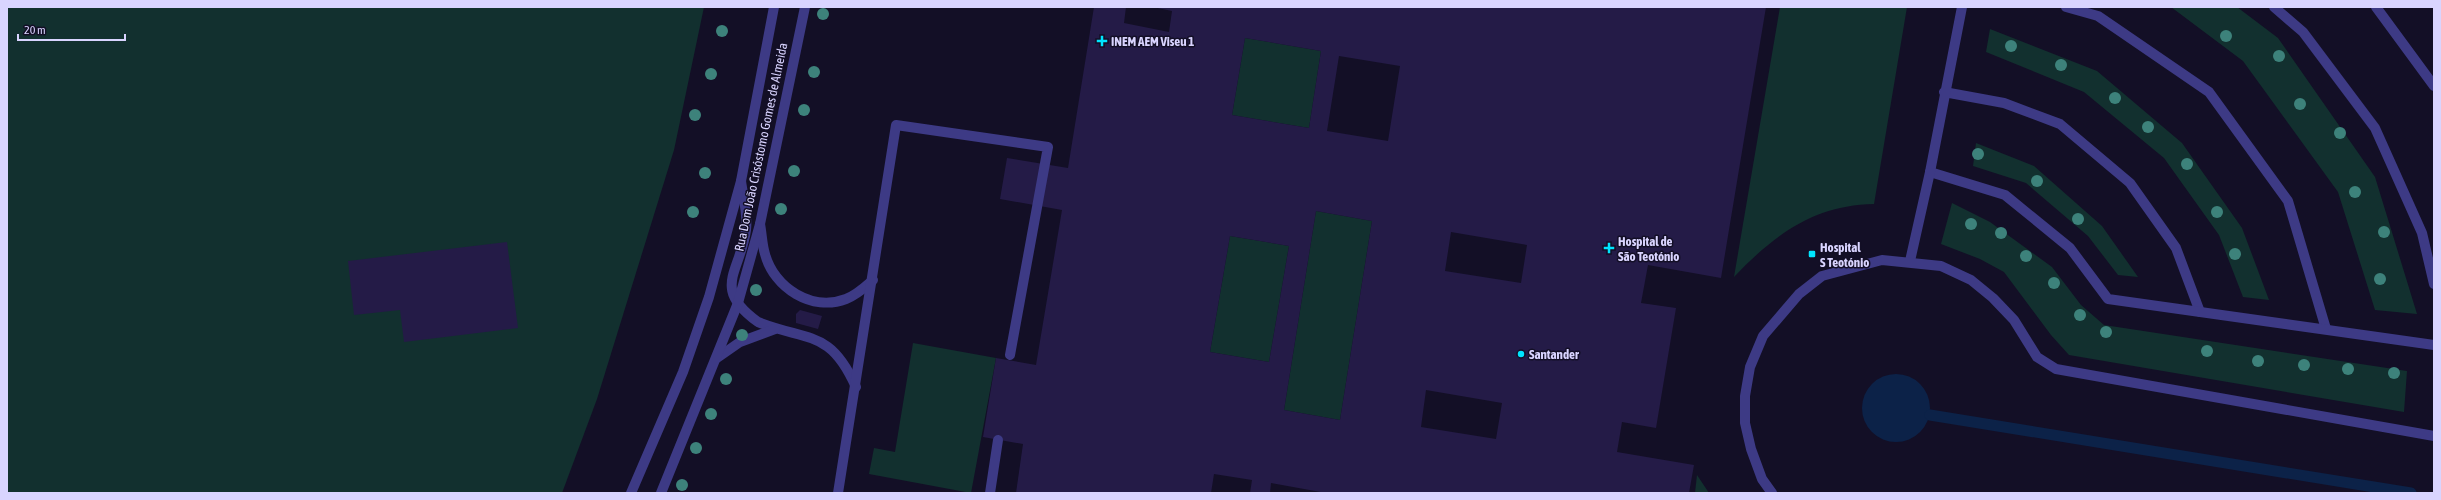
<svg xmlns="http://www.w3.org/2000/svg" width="2441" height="500" font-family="'Asap Condensed',sans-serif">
<rect width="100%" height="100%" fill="#130f26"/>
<!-- green -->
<g fill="#12302f">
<path d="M7,7h697l-30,143 -77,249 -35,94h-555z"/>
<path d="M1780,7h127l-33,197c-60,1 -100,31 -140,73z"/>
<path d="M2171,7h66l41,31 97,139 42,137 -42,-4 -37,-118 -95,-131z"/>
<path d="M1990,29l107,42 85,72 60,85 27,72 -26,-3 -24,-62 -55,-77 -80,-66 -98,-40z"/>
<path d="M1245,38l76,13 -12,77 -77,-13z"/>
<path d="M1976,143l58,23 68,60 36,51 -20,-2 -30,-39 -62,-53 -53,-17z"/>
<path d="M1952,203l38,19 62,45 29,38 23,20 303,46 -3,41 -335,-57 -18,-20 -47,-63 -24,-13 -39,-15z"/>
<path d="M1316,211l56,10 -32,199 -56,-10z"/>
<path d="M1230,236l59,10 -20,116 -59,-10z"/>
<path d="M913,343l83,15 -25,135 -102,-19 5,-26 21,4z"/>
<path d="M1697,475l12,18h-14z"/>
</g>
<!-- water -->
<circle fill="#0c2248" cx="1896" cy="408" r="34"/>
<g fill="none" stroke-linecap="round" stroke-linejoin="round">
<!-- stream -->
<path stroke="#0c2248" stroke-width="11" d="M1930,415l481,78"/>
</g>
<!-- building -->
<g fill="#241b47" fill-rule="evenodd">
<path d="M1094,7h32l-2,16 45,9 3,-21 -19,-4h613l-45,271 -73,-13 -7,38 35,5 -20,120 -34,-6 -5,30 77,13 -5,28h-363l-55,-10 -1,10h-20l2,-13 -38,-6 -3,19h-195l7,-49 -40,-7 13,-79 40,7 26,-155 -62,-11 7,-41 61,10zM1245,38l76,13 -12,77 -77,-13zM1339,56l61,10 -12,75 -61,-10zM1316,211l56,10 -32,199 -56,-10zM1451,232l76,13 -6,38 -76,-12zM1230,236l59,10 -20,116 -59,-10zM1426,390l76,13 -6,36 -75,-12z"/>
<path d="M507,242l11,86 -114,14 -4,-32 -46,5 -6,-54z"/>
<path d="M800,310l22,6 -4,13 -22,-6v-9z"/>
</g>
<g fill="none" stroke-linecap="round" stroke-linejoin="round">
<!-- service -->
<g stroke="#3d3a85" stroke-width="10">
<path d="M2066,7l32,9 111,76 79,109 38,128"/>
<path d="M2274,7l29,25 72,96 47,105 12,51"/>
<path d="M2376,7l58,79"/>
<path d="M1944,92l60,11 56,21 70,59 46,65 24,64"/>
<path d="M1930,172l75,23 65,53 38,51 326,46"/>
<path d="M741,181c2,15 7,34 5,49 -6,43 -35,58 12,92 51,20 72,7 98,65"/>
<path d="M760,224c2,10 2,21 5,30 9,34 47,58 81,45 11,-4 19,-12 27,-19"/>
<path d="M1910,261l20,-89 32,-165"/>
<path d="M717,358l23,-16 35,-13"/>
<path d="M838,493l58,-368 152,22 -38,208"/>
<path d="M990,493l8,-53"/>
<path d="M1772,493l-10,-14 -11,-30 -6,-26v-27l5,-29 13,-31 36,-42 23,-18 60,-16 59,6 30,14 22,18 21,22 23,37 19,12 378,67"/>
</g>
<!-- tertiary -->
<g stroke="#3d3a85" stroke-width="10">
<path d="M631,493l52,-121 26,-75 32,-116 33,-174"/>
<path d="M661,493l77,-190 22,-79 45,-217"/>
</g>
</g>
<!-- trees -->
<g fill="#3d827b">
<circle cx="823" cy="14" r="6"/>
<circle cx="722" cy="31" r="6"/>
<circle cx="2226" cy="36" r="6"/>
<circle cx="2011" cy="46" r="6"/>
<circle cx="2279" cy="56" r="6"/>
<circle cx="2061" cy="65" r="6"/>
<circle cx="814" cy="72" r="6"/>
<circle cx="711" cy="74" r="6"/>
<circle cx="2115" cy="98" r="6"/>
<circle cx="2300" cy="104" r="6"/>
<circle cx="804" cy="110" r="6"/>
<circle cx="695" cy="115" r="6"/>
<circle cx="2148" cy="127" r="6"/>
<circle cx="2340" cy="133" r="6"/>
<circle cx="1978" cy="154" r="6"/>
<circle cx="2187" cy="164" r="6"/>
<circle cx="794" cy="171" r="6"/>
<circle cx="705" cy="173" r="6"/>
<circle cx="2037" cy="181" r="6"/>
<circle cx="2355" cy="192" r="6"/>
<circle cx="781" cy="209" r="6"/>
<circle cx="693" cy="212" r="6"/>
<circle cx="2217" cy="212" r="6"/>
<circle cx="2078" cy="219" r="6"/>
<circle cx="1971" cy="224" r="6"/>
<circle cx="2384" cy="232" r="6"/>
<circle cx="2001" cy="233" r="6"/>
<circle cx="2235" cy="254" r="6"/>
<circle cx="2026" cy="256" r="6"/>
<circle cx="2380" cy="279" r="6"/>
<circle cx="2054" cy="283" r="6"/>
<circle cx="756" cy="290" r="6"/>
<circle cx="2080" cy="315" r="6"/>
<circle cx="2106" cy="332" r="6"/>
<circle cx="742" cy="335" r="6"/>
<circle cx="2207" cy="351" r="6"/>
<circle cx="2258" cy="361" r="6"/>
<circle cx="2304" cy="365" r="6"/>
<circle cx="2348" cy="369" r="6"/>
<circle cx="2394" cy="373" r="6"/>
<circle cx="726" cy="379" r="6"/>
<circle cx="711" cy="414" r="6"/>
<circle cx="696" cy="448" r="6"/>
<circle cx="682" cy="485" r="6"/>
</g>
<!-- markers -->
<g fill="#00e5ff" stroke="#130f26" stroke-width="1.5">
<path d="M1100 35h4v4h4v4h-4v4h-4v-4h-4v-4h4z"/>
<path d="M1607 242h4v4h4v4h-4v4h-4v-4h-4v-4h4z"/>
<rect x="1808" y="250" width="8" height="8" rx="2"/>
<circle cx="1521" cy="354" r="4"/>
</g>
<g text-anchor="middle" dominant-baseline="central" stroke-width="3" stroke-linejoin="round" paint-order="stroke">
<!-- poi labels -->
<g font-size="13" font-weight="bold" fill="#d9d4ff" stroke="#130f26" text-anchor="start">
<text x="1111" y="41">INEM AEM Viseu 1</text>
<text x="1618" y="241">Hospital de<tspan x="1618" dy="15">São Teotónio</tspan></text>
<text x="1820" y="247">Hospital<tspan x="1820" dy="15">S Teotónio</tspan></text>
<text x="1529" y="354">Santander</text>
</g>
<!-- street labels -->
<g font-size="13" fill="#d9d4ff" stroke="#130f26">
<text transform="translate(761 147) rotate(-78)">Rua Dom João Crisóstomo Gomes de Almeida</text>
</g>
</g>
<!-- border -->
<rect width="2441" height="500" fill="none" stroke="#d9d4ff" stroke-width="16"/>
<!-- scale -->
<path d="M18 34v6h107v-6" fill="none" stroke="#d9d4ff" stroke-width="2"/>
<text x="24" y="34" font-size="12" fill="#d9d4ff" stroke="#130f26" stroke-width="3" paint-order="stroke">20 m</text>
</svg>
